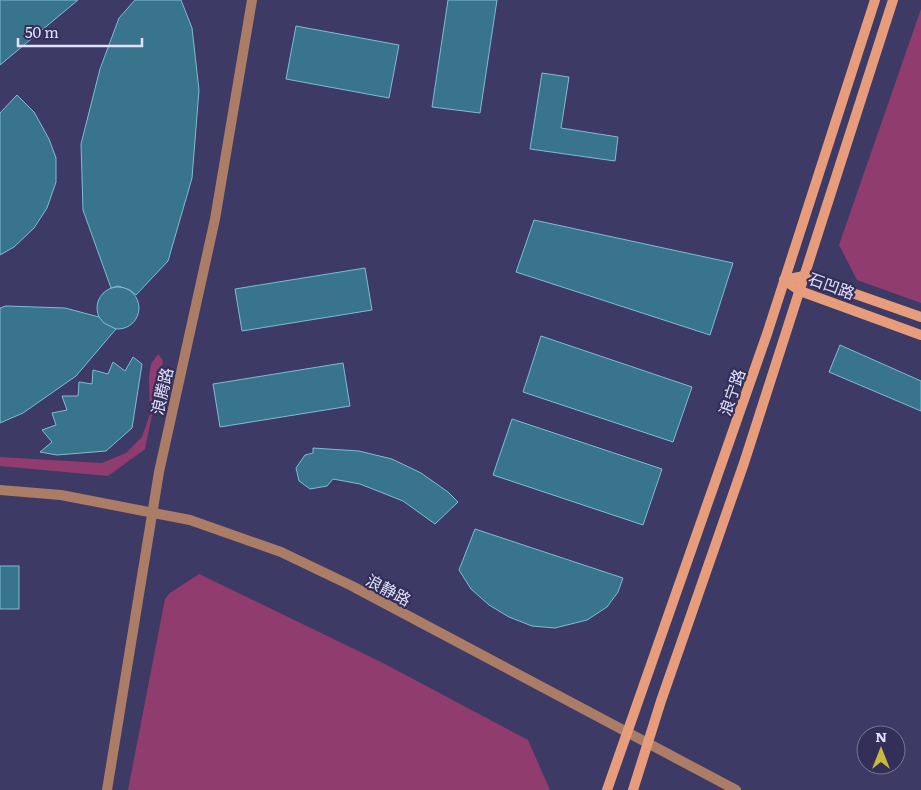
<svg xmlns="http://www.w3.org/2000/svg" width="921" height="790" font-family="Literata,'Noto Sans SC',serif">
<rect width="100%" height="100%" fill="#3d3a65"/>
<!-- green -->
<g fill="#903c6f">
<path d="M921,9v294l-64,-23 -18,-35z"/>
<path d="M158,354l5,6 -18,89 -37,27 -108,-10v-9l102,6 24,-10 16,-16 8,-23 -1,-37 2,-13z"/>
<path d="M199,574l184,89 145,77 22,50h-422l37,-191 5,-6z"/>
</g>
<!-- building -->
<g fill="#38758c" stroke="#7fbcd5">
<path d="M0,0h78l-78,65z"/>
<path d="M135,0h46l11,28 7,62 -7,88 -24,83 -32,34 -6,-5 -12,-4 -7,2 -28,-78 -2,-66 19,-75 19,-51z"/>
<path d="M448,0h49l-17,113 -48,-6z"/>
<path d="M296,26l103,19 -10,53 -103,-19z"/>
<path d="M542,73l27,4 -8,51 57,9 -3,24 -85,-12z"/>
<path d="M17,95l17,17 15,27 7,19v24l-9,26 -13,20 -20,19 -14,8v-142z"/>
<path d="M534,220l199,43 -23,72 -194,-63z"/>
<path d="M365,268l7,42 -130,21 -7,-42z"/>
<circle cx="118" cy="308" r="21"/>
<path d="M6,306l59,2 34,9 5,6 12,6 -40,47 -53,37 -23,10v-115z"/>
<path d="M541,336l151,51 -19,55 -150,-50z"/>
<path d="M840,345l81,36v30l-92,-39z"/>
<path d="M133,357l9,7 -10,64 -26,23 -49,4 -17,-3 12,-10 -10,-12 14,-5 -4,-12 15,-3 -5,-14h16l1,-14 13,2 1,-14 15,4 5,-12 12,9z"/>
<path d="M343,363l7,43 -130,21 -7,-43z"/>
<path d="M512,419l150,50 -19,56 -150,-50z"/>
<path d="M313,448l46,3 33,8 29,14 27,19 10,10 -23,22 -32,-23 -43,-17 -27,-5 -6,7 -17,3 -11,-8 -3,-13 9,-13 8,-2z"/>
<path d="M475,529l148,49 -5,14 -11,15 -20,13 -32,8 -23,-2 -23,-9 -20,-12 -18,-16 -12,-19z"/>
<rect x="0" y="566" width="19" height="43"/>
</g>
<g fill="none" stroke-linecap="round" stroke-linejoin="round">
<!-- tertiary -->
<g stroke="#ab7d67" stroke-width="10">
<path d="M0,490l61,5 129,25 91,32 71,34 384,204"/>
<path d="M107,790l52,-318 56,-253 37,-219"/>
</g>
<!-- secondary -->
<g stroke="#e79d7b" stroke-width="10">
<path d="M784,280l16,11 121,44"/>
<path d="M784,280l20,-4 117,41"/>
<path d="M607,790l160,-456 108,-334"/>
<path d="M633,790l28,-89 83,-238 149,-463"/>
</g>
</g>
<g text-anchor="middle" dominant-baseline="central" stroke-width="4.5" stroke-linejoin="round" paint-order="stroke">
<!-- street labels -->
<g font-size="16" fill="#e1e1fc" stroke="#332f59">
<text transform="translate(832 285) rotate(20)">石凹路</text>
<text transform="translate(161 391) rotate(-77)">浪腾路</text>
<text transform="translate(731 392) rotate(-71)">浪宁路</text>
<text transform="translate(389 589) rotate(28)">浪静路</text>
</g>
</g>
<!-- north arrow -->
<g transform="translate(881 750)"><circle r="24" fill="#332f59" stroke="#79769a"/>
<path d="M0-4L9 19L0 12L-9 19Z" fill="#c5bc3d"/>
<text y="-8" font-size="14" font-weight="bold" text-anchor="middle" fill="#e1e1fc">N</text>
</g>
<!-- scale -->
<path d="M18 38v8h124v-8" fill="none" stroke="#e1e1fc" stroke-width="2.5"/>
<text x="25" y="38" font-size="15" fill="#e1e1fc" stroke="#332f59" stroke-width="4" paint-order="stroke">50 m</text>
</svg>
